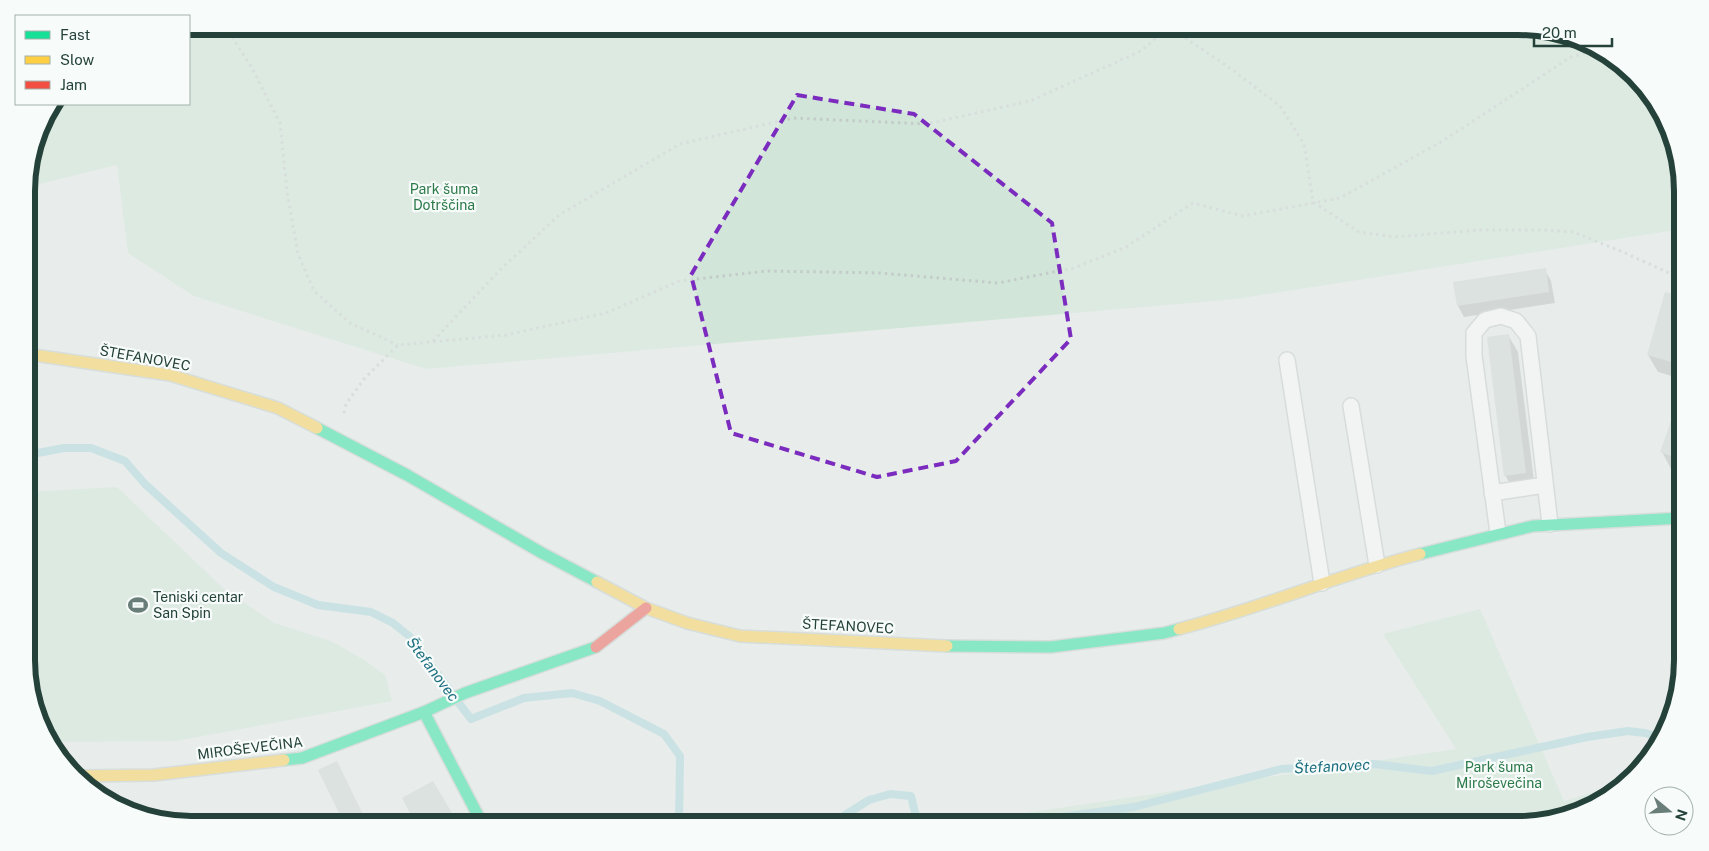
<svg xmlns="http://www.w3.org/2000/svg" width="1709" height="851" font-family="'Public Sans',sans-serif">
<rect width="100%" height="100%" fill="#e8edeb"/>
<!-- green -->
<g fill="#d1e6d8">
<path d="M191,26h1327l72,17 65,56 26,71 1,59 -446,70 -810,70 -232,-73 -66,-43 -11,-88 -90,22v-7l16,-62 11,-14h135v-77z"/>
<path d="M117,487l106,101 51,35 57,18 35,20 19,14 7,26 -216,40 -123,1 -25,-60 -1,-190z"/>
<path d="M1480,609l84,192 57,-17 -11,13 -82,27 -583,1 511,-76 -73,-115z"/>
</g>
<!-- shadow -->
<g fill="#0003">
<path d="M1545,270l6,11 4,22 -91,14 -6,-11 -4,-23z"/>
<path d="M1682,297v82l-24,-7 -10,-17z"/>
<path d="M1508,335l10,17 17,137 -20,3 -10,-17z"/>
<path d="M1682,393v79l-11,-3 -9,-17z"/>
</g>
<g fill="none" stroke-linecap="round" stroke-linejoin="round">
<!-- stream -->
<g stroke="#a9d4db" stroke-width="8">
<path d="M27,455l37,-7h27l34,13 20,23 76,69 53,34 44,18 53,7 22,11 16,13 43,57"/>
<path d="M458,702l13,17 53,-21 48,-5 28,8 64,33 16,22 -1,69"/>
<path d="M829,825l40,-25 21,-6 21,2 7,29"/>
<path d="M1004,825l130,-18 147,-38 93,-5 58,7 155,-34 41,-6 17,2 16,5"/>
</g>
</g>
<!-- building -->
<g fill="#cfd4d2">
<path d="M1546,268l3,24 -92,14 -4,-24z"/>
<path d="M1665,292l17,4v69l-35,-10z"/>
<path d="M1509,334l17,139 -22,3 -17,-139z"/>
<path d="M1682,390v70l-22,-8z"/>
<path d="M337,761l31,64h-23l-27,-55z"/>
<path d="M433,781l26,44h-43l-14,-27z"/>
</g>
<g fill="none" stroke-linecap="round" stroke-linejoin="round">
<defs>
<g id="lane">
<path d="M1287,360l35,223"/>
<path d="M1351,406l26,159"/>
<path d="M1492,493l53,-8"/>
<path d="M1498,533l-24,-177v-23l11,-13 16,-4 15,5 12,15 22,188"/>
</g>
<g id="fast">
<path d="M317,428l90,47 135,78 55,29"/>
<path d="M1420,554l113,-28 149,-8"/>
<path d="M947,646l104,1 113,-14 15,-4"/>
<path d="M424,712l59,113"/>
<path d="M284,760l18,-2 122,-46 41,-19 131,-46"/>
</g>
<g id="slow">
<path d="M27,354l143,21 108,33 39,20"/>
<path d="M597,582l49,26 41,15 53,13 207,10"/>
<path d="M1179,629c82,-21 159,-54 241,-75"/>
<path d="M79,776l75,-1 130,-15"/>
</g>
<path id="jam" d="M596,647l50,-39"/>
</defs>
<!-- lane casing -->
<use href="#lane" stroke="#c5cac8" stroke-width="18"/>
<!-- fast casing -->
<use href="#fast" stroke="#c3cbc8" stroke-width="14"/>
<!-- slow casing -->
<use href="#slow" stroke="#c3cbc8" stroke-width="14"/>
<!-- jam casing -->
<use href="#jam" stroke="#c3cbc8" stroke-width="14"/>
<!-- path -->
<g stroke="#c3ccca" stroke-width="3" stroke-dasharray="2.5 4" stroke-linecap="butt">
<path d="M225,26l27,42 28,55 7,68 11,63 16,37 36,32 48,22"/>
<path d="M1169,27l61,41 50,38 24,38 9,58 46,30 36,5 85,-7h64l29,2 50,20 59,27"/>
<path d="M433,341l68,-72 58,-54 121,-71 113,-26 134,6 103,-23 111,-50 29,-25"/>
<path d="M344,413l2,-9 18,-25 34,-34 108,-10 100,-22 73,-32 88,-10 113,2 118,10 76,-15 52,-21 67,-44 50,13 97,-18 101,-56 130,-85 27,-8"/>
</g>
<!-- lane -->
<use href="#lane" stroke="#fcfcfc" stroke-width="15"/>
<!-- fast -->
<use href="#fast" stroke="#16e098" stroke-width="11"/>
<!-- slow -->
<use href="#slow" stroke="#ffcf43" stroke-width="11"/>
<!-- jam -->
<use href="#jam" stroke="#f24e42" stroke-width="11"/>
</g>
<!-- marked area -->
<path d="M0 0H1709V851H0ZM797,95l117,19 138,109 19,116 -115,122 -79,16 -146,-44 -40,-158z" fill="#e8edeb" fill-opacity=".55" fill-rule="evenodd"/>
<path fill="none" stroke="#7b2cbf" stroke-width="4" stroke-dasharray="10 6" stroke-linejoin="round" d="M797,95l117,19 138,109 19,116 -115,122 -79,16 -146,-44 -40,-158z"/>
<!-- icons -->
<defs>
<symbol id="stadium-bare" viewBox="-9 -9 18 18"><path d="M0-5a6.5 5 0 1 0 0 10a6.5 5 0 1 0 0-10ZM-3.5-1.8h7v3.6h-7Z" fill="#697e78" stroke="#f7fbf9" stroke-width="2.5" paint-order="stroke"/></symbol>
</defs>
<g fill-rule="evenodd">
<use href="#stadium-bare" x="124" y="591" width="28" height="28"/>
</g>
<g text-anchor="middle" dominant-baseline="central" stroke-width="4.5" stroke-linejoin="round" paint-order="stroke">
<!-- park labels -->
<g font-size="14" fill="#2d7a4b" stroke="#f7fbf9">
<text x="444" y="189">Park šuma<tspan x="444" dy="16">Dotrščina</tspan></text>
<text x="1499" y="767">Park šuma<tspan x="1499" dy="16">Miroševečina</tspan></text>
</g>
<!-- street labels -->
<g font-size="14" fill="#24423a" stroke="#f7fbf9">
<text transform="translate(145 358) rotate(10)">ŠTEFANOVEC</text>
<text transform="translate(848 626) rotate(3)">ŠTEFANOVEC</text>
<text transform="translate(250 748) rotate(-7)">MIROŠEVEČINA</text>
</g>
<!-- poi labels -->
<g font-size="14" fill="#24423a" stroke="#f7fbf9" text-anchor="start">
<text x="153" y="597">Teniski centar<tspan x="153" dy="16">San Spin</tspan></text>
</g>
<!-- water labels -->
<g font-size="15" font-style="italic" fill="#1c6f80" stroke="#f7fbf9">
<text transform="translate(433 669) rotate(53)">Štefanovec</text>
<text transform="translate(1332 766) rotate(-3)">Štefanovec</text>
</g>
</g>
<!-- crop -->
<path d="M0 0H1709V851H0ZM191 35H1518A156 156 0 0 1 1674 191V660A156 156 0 0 1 1518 816H191A156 156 0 0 1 35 660V191A156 156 0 0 1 191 35Z" fill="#f7fbf9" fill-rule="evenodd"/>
<path fill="none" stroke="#24423a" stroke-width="6" d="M191 35H1518A156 156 0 0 1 1674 191V660A156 156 0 0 1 1518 816H191A156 156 0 0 1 35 660V191A156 156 0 0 1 191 35Z"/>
<!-- legend -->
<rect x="15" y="15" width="175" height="90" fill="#f7fbf9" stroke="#a3b1ad"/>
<rect x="25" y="31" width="25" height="8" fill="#16e098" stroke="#a3b1ad"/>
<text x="60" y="40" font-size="15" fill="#24423a">Fast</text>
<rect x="25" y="56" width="25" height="8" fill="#ffcf43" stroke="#a3b1ad"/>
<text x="60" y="65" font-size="15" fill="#24423a">Slow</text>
<rect x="25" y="81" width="25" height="8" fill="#f24e42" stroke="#a3b1ad"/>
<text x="60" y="90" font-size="15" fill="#24423a">Jam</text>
<!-- north arrow -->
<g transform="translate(1669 811) rotate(108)"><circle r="24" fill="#f7fbf9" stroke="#a3b1ad"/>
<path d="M0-4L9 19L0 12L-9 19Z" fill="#697e78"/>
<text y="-8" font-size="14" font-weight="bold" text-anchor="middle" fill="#24423a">N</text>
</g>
<!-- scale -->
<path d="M1534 38v8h78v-8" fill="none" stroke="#24423a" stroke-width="2.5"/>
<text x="1542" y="38" font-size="15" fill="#24423a" stroke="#f7fbf9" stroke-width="4" paint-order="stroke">20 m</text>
</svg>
